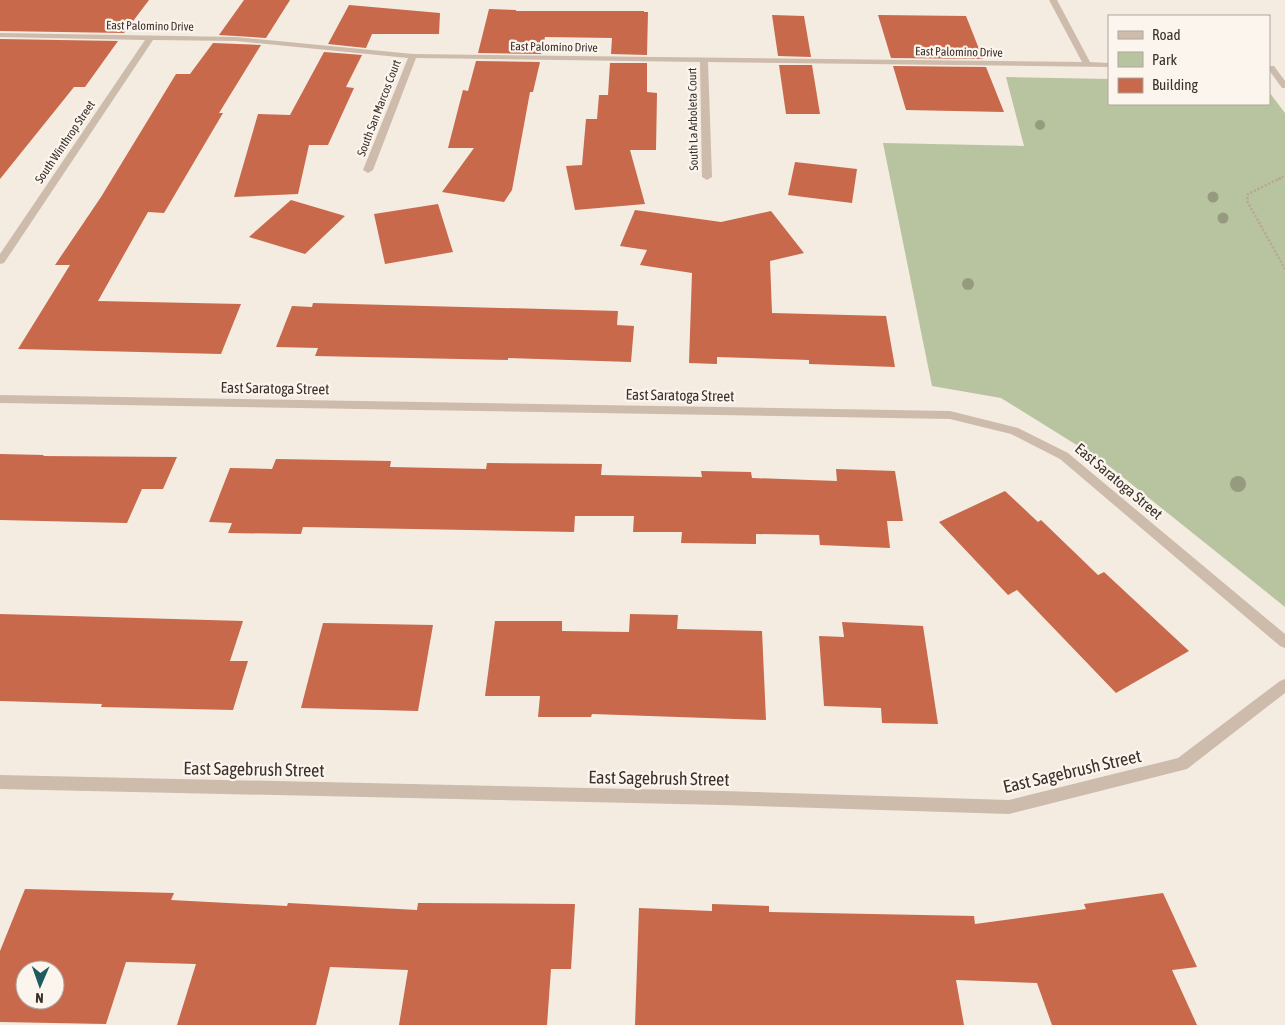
<svg xmlns="http://www.w3.org/2000/svg" width="1285" height="1025" font-family="'Asap Condensed',sans-serif">
<rect width="100%" height="100%" fill="#f4ebe1"/>
<!-- green -->
<path fill="#b8c4a0" d="M1006,77l103,2v25h160v-12l16,21v494l-181,-145 -103,-64 -69,-12 -49,-243 141,3z"/>
<!-- building -->
<g fill="#c8694b" fill-rule="evenodd">
<path d="M0,0h149l-25,33 -124,-2z"/>
<path d="M244,0h46l-24,38 -47,-3z"/>
<path d="M349,5l91,8 -1,21h-67l-6,14 -38,-4z"/>
<path d="M489,9l27,1v1h128v1h4l-1,43 -36,-1 1,-16 -67,-1 -4,17 -63,-1z"/>
<path d="M772,15l32,1 7,41 -33,-1z"/>
<path d="M878,15l88,1 17,43 -92,-1z"/>
<path d="M0,39l118,2 -33,46h-11l-74,92z"/>
<path d="M213,43l48,2 -42,68h4l-59,100 -16,-1 -50,89 143,3 -20,50 -203,-5 52,-84h-15l46,-68 75,-123h14z"/>
<path d="M324,52l38,3 -16,32 8,1 -26,57h-19l-11,49 -64,3 24,-83 32,1z"/>
<path d="M476,61l64,1 -7,30h-3l-18,98 -8,12 -62,-10 32,-44h-26l15,-58 5,1z"/>
<path d="M610,63h37v29l10,1 -1,57h-26l15,54 -70,6 -9,-44 16,-1 4,-46h11l2,-24h9z"/>
<path d="M779,65h33l8,49h-34z"/>
<path d="M893,66l93,1 18,45 -98,-2z"/>
<path d="M795,162l62,7 -5,34 -64,-8z"/>
<path d="M291,200l54,16 -40,38 -56,-17z"/>
<path d="M438,204l15,48 -68,12 -11,-50z"/>
<path d="M635,210l86,12 50,-11 33,42 -34,8 2,52 114,3 9,51 -86,-3v-4l-92,-3v7l-28,-1 3,-90 -52,-8 7,-15 -27,-4z"/>
<path d="M313,303l305,8 -1,14 17,1 -3,36 -123,-4v2l-193,-4 3,-8 -42,-1 16,-41 20,1z"/>
<path d="M0,454l44,1 -1,1 134,1 -14,32h-21l-15,34 -127,-3z"/>
<path d="M276,459l115,2 -1,6 96,2 1,-6 115,1 -1,11 101,2 -1,-6 50,1 1,6 85,3 -1,-12 59,2 8,50h-16l3,27 -70,-3 -1,-10 -63,-1v10l-75,-1 1,-11h-49l1,-16h-59l-1,16 -271,-5 -2,7 -73,-1 4,-10 -23,-1 21,-54 42,1z"/>
<path d="M1005,491l33,31 3,-2 57,55 6,-3 85,79 -73,42 -99,-103 -9,5 -69,-73z"/>
<path d="M0,614l243,7 -13,40h18l-15,49 -132,-3 1,-3 -102,-3z"/>
<path d="M630,614l48,1 -1,14 85,2 4,89 -174,-6 -1,3h-53l2,-21h-55l10,-75h67v10l67,1z"/>
<path d="M842,622l81,4 15,98 -56,-1 -1,-15 -57,-2 -5,-70 25,1z"/>
<path d="M323,623l110,2 -15,86 -117,-3z"/>
<path d="M25,889l149,4 -3,7 116,6 1,-3 129,7 1,-7 157,1 -4,65h-20l-4,56h-148l9,-55 -78,-3 -14,58h-139l19,-61 -70,-2 -20,62 -106,-2v-71zM25,970h30v30h-30z"/>
<path d="M1163,893l34,74 -25,3 25,55h-145l-15,-42 -81,-3 8,45h-329l4,-117 73,3v-7l57,2v6l205,4 1,8 111,-15 -2,-5z"/>
</g>
<g fill="none" stroke-linecap="round" stroke-linejoin="round">
<!-- path-far1 -->
<path stroke="#b9a596" stroke-width="2" stroke-dasharray="2 2" stroke-linecap="butt" d="M1278,179l7,-3"/>
<!-- path -->
<path stroke="#b9a596" stroke-width="2.5" stroke-dasharray="2 2" stroke-linecap="butt" d="M1281,178l-33,16 -1,7 38,68"/>
<!-- minor -->
<g fill="#cdbbac" fill-rule="evenodd">
<path d="M1049,0h8l33,62 19,1v4l-401,-5 4,115 -5,3 -5,-3 -2,-115 -284,-4 -43,112 -5,3 -5,-3 45,-112 -172,-17 -83,-1 -149,223 -4,1v-10l145,-214 -145,-3v-4l236,4 177,17 669,8z"/>
<path d="M1269,66h5l11,15v7h-3l-13,-18z"/>
<path d="M0,395l950,16 68,17 50,25 217,181v14l-5,-2 -220,-187 -49,-25 -61,-15 -950,-16z"/>
<path d="M1285,679v14l-98,76 -178,45 -286,-9 -723,-16v-14l723,16 286,9 169,-42 102,-77z"/>
</g>
</g>
<!-- trees -->
<g fill="#969b7f">
<circle cx="1040" cy="125" r="5"/>
<circle cx="1213" cy="197" r="5.5"/>
<circle cx="1223" cy="218" r="5.5"/>
<circle cx="968" cy="284" r="6"/>
<circle cx="1238" cy="484" r="8"/>
</g>
<g text-anchor="middle" dominant-baseline="central" stroke-width="4.5" stroke-linejoin="round" paint-order="stroke">
<!-- far-street labels -->
<g font-size="12" fill="#3b302b" stroke="#fbf5ee">
<text transform="translate(150 26) rotate(1)">East Palomino Drive</text>
<text transform="translate(554 47) rotate(1)">East Palomino Drive</text>
<text transform="translate(959 52) rotate(1)">East Palomino Drive</text>
<text transform="translate(379 108) rotate(-69)">South San Marcos Court</text>
<text transform="translate(693 119) rotate(-91)">South La Arboleta Court</text>
<text transform="translate(65 142) rotate(-56)">South Winthrop Street</text>
</g>
<!-- street labels -->
<g font-size="15" fill="#3b302b" stroke="#fbf5ee">
<text transform="translate(275 388) rotate(1)">East Saratoga Street</text>
<text transform="translate(680 395) rotate(1)">East Saratoga Street</text>
<text transform="translate(1119 481) rotate(40)">East Saratoga Street</text>
</g>
<!-- near-street labels -->
<g font-size="18" fill="#3b302b" stroke="#fbf5ee">
<text transform="translate(254 769) rotate(1)">East Sagebrush Street</text>
<text transform="translate(1072 771) rotate(-13)">East Sagebrush Street</text>
<text transform="translate(659 778) rotate(1)">East Sagebrush Street</text>
</g>
</g>
<!-- legend -->
<rect x="1108" y="15" width="162" height="90" fill="#fbf5ee" stroke="#aea6a0"/>
<rect x="1118" y="31" width="25" height="8" fill="#cdbbac" stroke="#aea6a0"/>
<text x="1152" y="40" font-size="15" fill="#3b302b">Road</text>
<rect x="1118" y="52" width="25" height="15" fill="#b8c4a0" stroke="#aea6a0"/>
<text x="1152" y="65" font-size="15" fill="#3b302b">Park</text>
<rect x="1118" y="78" width="25" height="15" fill="#c8694b" stroke="#aea6a0"/>
<text x="1152" y="90" font-size="15" fill="#3b302b">Building</text>
<!-- north arrow -->
<g transform="translate(40 985) rotate(182)"><circle r="24" fill="#fbf5ee" stroke="#aea6a0"/>
<path d="M0-4L9 19L0 12L-9 19Z" fill="#1f5a5e"/>
<text y="-8" font-size="14" font-weight="bold" text-anchor="middle" fill="#3b302b">N</text>
</g>
</svg>
